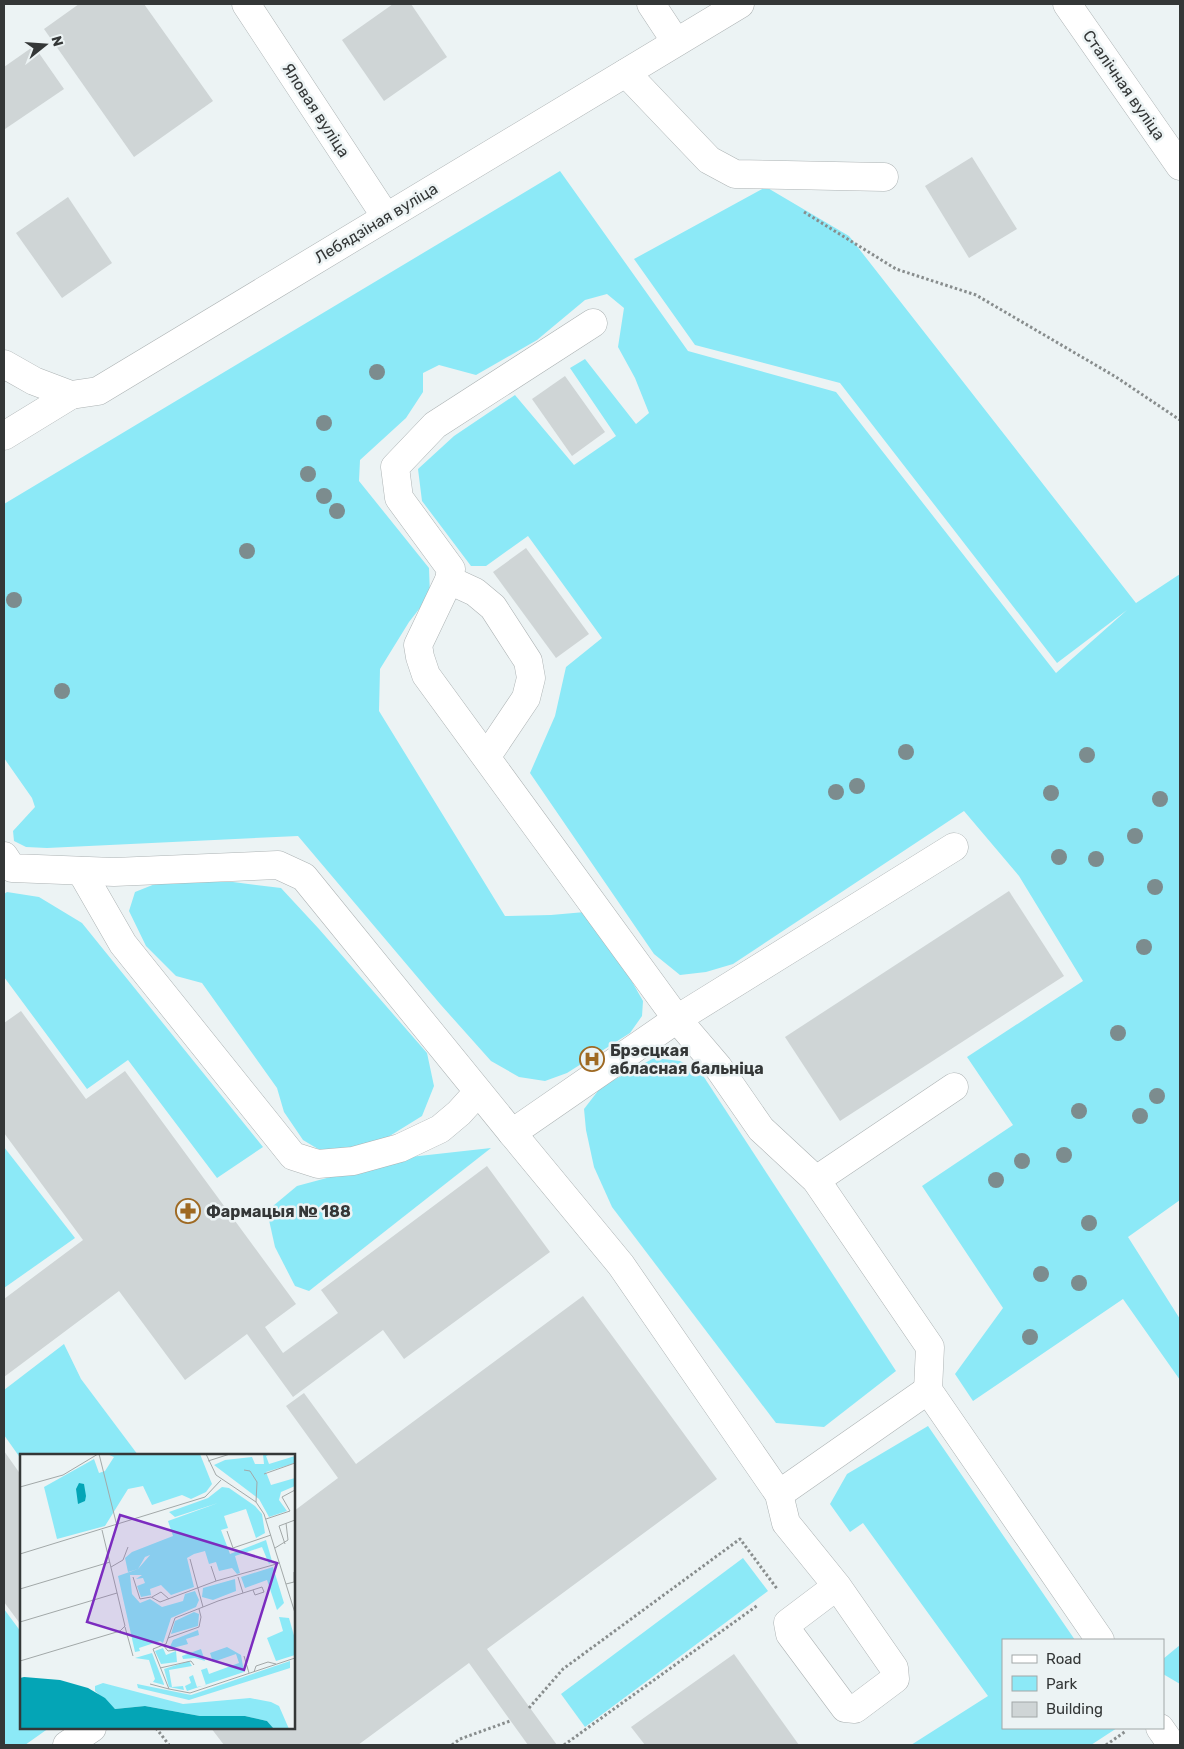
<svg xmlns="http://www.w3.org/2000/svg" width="1184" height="1749" font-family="Rubik,sans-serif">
<rect width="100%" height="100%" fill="#ecf3f4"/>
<!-- green -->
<g fill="#8ce9f7">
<path d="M560,171l128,180 148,41 220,281 71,-63 -70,53 -217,-280 -145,-38 -61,-86 132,-72 83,49 287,367 44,-29v626l-52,37 52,82v61l-57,-81 -150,102 -18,-27 48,-66 -81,-122 91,-61 -46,-68 116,-76 -64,-105 -55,-65 -231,153 -27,8 -26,3 -26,-21 -124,-181 25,-57 11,-49 36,-29 -74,-102 -42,30h-15l-49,-65 -4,-32 36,-33 61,-41 59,70 42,-29 -46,-68 15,-9 51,65 13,-11 -14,-35 -17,-31 6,-39 -17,-14 -22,6 -48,40 -61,35 -37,-10 -16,8v19l-17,26 -46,42 -1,21 70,87 1,27 -21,27 -29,47 -1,42 126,205 46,-1 34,-3 24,29 34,60 -1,15 -12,17 -63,40 -22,8 -26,-4 -28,-16 -50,-56 -143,-169 -251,12 -21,-1 -12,-6 -1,-10 22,-24 -3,-9 -28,-40v-254z"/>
<path d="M160,882h73l48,6 38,41 108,124 7,33 -12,30 -42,26 -57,10 -20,-12 -19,-28 -7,-24 -75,-105 -26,-7 -30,-30 -17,-35 6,-19z"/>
<path d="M7,892l32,5 43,26 181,224 -46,31 -89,-118 -41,29 -83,-112v-83z"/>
<path d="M654,1058l26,3 20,10 196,300 -72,56 -48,-4 -164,-216 -18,-40 -8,-37 -2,-21 17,-22z"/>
<path d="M4,1147l71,91 -71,50z"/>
<path d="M491,1148l-182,143 -14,-5 -20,-39 -8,-36 30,-25 104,-28z"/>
<path d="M64,1344l17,35 57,76h-117v4l-17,-24v-45z"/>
<path d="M928,1426l147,214h-72v88h114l-26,17h-180l77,-49 -125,-173 -13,9 -20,-28 17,-30z"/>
<path d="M743,1558l25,33 -183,136 -24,-33z"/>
<path d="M4,1609l17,23v96h28l-24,17h-21z"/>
<path d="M1180,1645v39l-17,-10v-15z"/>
</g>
<!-- building -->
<g fill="#cfd5d6">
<path d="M79,4h65l69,97 -79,56 -90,-128z"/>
<path d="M393,4h18l36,53 -63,44 -42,-61z"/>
<path d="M34,46l30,43 -59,40 -1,-2v-60z"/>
<path d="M972,157l45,72 -48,29 -44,-72z"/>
<path d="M68,197l44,66 -50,35 -46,-65z"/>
<path d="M565,376l40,56 -33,24 -40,-57z"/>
<path d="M526,548l63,86 -33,24 -63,-86z"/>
<path d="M1009,891l55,85 -224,145 -55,-84z"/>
<path d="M21,1011l65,88 39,-28 171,233 -31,23 18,26 55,-40 -17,-23 166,-124 63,86 -146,107 -21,-29 -90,67 -46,-63 -62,46 -66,-89 -115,86v-78l79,-59 -79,-107v-110z"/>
<path d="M583,1296l134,183 -230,170 70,96h-29l-59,-82 -111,82h-134l-13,-17h83v-217l44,-33 -52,-72 18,-13 52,71z"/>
<path d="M4,1451l17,24v150l-17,-23z"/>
<path d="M734,1654l65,91h-154l-14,-18z"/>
</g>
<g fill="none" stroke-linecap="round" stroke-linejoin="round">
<defs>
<g id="minor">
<path d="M246,4l140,213"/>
<path d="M651,4l25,38"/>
<path d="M1067,4l113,162"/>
<path d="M626,73l83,87 26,14 149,3"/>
<path d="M593,323l-158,102 -40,42 4,31 52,71 -2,11 -31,65 2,12 6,18 251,344 41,48 43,62 55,51 114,167 -2,43 172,250"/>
<path d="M4,364l30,17 37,14 27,-4 642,-387"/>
<path d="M4,436l67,-41"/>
<path d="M449,580l26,12 18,15 35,54 3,17 -5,20 -39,58"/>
<path d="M4,856l8,12 102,4 164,-7 26,12 208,256"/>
<path d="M81,871l42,73 170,212 25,8 35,-3 47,-13 40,-19 19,-16 19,-21"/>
<path d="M816,1180l138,-93"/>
<path d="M779,1494l149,-104"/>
<path d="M837,1586l-49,37 2,11 55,74 10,1 40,-30 -1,-11 -57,-82 -51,-63 -7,-29 -158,-229 -109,-132 165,-114 277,-172"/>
<path d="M1160,1728l12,17"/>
<path d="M67,1745l25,-17"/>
</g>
</defs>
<!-- minor casing -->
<use href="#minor" stroke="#adb3b4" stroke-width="29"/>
<!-- path -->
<g stroke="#888d8d" stroke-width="3" stroke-dasharray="2.5 2.5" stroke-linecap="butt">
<path d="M804,212l92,57 80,26 140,82 64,43"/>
<path d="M529,1708l34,-39 177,-130 38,51"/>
<path d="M156,1728l13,17"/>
<path d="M452,1745l8,-6 50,-18"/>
<path d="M564,1745l194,-140"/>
<path d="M1106,1745l20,-14"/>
</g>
<!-- minor -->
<use href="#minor" stroke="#fff" stroke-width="28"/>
</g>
<!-- trees -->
<g fill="#7c8c8e">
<circle cx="377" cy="372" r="8"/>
<circle cx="324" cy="423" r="8"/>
<circle cx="308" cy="474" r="8"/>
<circle cx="324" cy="496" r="8"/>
<circle cx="337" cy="511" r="8"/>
<circle cx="247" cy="551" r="8"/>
<circle cx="14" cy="600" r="8"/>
<circle cx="62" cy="691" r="8"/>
<circle cx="906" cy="752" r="8"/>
<circle cx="1087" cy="755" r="8"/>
<circle cx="857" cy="786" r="8"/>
<circle cx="836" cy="792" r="8"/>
<circle cx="1051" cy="793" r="8"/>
<circle cx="1160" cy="799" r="8"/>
<circle cx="1135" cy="836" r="8"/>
<circle cx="1059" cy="857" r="8"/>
<circle cx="1096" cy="859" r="8"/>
<circle cx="1155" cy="887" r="8"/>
<circle cx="1144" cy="947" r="8"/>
<circle cx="1118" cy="1033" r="8"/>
<circle cx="1157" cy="1096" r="8"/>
<circle cx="1079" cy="1111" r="8"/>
<circle cx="1140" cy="1116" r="8"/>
<circle cx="1064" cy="1155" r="8"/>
<circle cx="1022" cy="1161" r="8"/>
<circle cx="996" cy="1180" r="8"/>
<circle cx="1089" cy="1223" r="8"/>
<circle cx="1041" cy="1274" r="8"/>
<circle cx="1079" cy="1283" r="8"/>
<circle cx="1030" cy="1337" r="8"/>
</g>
<!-- icons -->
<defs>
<symbol id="hospital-ring" viewBox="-11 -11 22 22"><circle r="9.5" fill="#ecf3f4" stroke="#9e6922" stroke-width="1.5"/><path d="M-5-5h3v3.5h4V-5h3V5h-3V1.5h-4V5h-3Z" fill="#9e6922"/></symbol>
<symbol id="pharmacy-ring" viewBox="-11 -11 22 22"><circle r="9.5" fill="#ecf3f4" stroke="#9e6922" stroke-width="1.5"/><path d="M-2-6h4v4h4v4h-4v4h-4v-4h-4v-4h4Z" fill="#9e6922"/></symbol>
</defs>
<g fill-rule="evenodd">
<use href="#hospital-ring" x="578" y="1045" width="28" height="28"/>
<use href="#pharmacy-ring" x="174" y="1197" width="28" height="28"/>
</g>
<g text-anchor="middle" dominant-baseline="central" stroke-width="5" stroke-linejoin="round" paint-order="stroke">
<!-- street labels -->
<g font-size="16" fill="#343737" stroke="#ecf3f4">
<text transform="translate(1124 85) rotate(55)">Сталічная вуліца</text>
<text transform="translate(316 110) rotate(57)">Яловая вуліца</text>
<text transform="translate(376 223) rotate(-31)">Лебядзіная вуліца</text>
</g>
<!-- poi labels -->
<g font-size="16" font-weight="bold" fill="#343737" stroke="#ecf3f4" text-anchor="start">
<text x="610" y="1050">Брэсцкая<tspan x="610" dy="18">абласная бальніца</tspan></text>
<text x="206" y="1211">Фармацыя № 188</text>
</g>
</g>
<!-- overview -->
<g transform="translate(20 1454)">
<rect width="275" height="275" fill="#ecf3f4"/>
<path d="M87,0h93l12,30 -6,8 -15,7 -9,-4 -30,10 -9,-19 -15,3 -23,37 -48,13 -13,-52 50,-28 5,14 6,-2 9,-14zM243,0h7l-4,2 3,8 26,-8v7l-29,9 5,13 24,-7v8l-14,6 -2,8 8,11 -18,6 -10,-18 -45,-34 11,-5 27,-3 3,7h9zM202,33l7,1 26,18 7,8 3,19 -9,5 -10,-29 -22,7 4,12 -7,2 9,24 36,-14 6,21 -3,3 -7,-17 -27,9 5,17 -3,1 -5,-6 -13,3 -3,-9 -7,2 -4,-13 -11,3 -7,4 7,29 -23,8 -10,-10 -11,4 1,6 -10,2 -4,-11 8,-3 -2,-5 -7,1 6,-4h-12l2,19 8,9 10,-4 12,8 21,-6 2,-7 10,-3 4,9 -3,7 -25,11 -8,25 -3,-2 -21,7 1,3 -5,1 -17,-76 20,-7 12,-14 -5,2 -7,12 -10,3 -3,-14 7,-6 41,-16 -5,-15 50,-18 -43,14 -6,-5 39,-14zM253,113l11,36 -7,7 -10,-30 -22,8 -4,-11zM215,125l1,12 -23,9 -11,-3 1,-9zM174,158l5,2 -1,12 -27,8 4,-13zM259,163l10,1 6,21v16l-19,6 -9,-23 16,-7zM178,176l1,5 -13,4 2,5 -19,5 4,-9zM207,193l14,8 3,17 -57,19 -2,-5 6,-3 -2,-6 4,-2 4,12 9,-2 -5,-15 6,-2 2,6 30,-11 -3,-9 -23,8 -3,-9zM143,194l3,7 10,-4 1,11 -16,2 -6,-13zM181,195l4,12 -10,-3 -12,1 -1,-3zM132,199l12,31v1l-11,-3 2,-3 -6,-19 -14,-2zM169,207l3,5 -23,4 3,17 11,-1 1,4 -15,-3 -5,-18zM270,207v7l-101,32 -51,-12 -1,-4 54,11zM83,229l80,21 67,-6 21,4 8,4 10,23h-15l-7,-8 -22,-5h-45l-55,-10 -30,3 -20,-18v-5z" fill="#8ce9f7"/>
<path d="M59,29l5,1 2,12 -1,5 -7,3 -2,-15zM4,223l36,3 28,8 17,10 10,11 30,-3 55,10h45l22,5 7,8h-254v-51z" fill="#04a5b6"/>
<path fill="none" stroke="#a2a8a8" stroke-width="1" d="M79,0l18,72M186,0l10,21 40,27 8,12 31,99M188,7l22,-7M224,16l6,1 7,11 -1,20M244,20l31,-11M0,33l43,-12 35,-21M246,65l24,-8 -8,-14 13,-7M207,77l6,17 38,-13M265,90l-6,-18 16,-6M255,94l13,-8 -2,-17M0,100l185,-57 16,-17M170,105l13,48 15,-6 44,-14 2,5 -9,3 -2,-5M191,112l5,15M91,113l12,-7 5,-13M113,123l7,22 11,-2 9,5 56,-21 64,-18M218,123l5,16M266,130l8,-2v-10M0,135l90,-27M132,143l9,-5 8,7M183,153l-28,11 -9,26 -13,5 16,40 21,4 105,-35M0,168l97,-29M105,173l8,29M148,184l31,-11 2,-10 -2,-8M143,191l5,6 8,-1M224,202l5,17M0,207l100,-30 5,-5 -23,-96M140,214l31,-7 3,4M234,218l2,-6 12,-4 8,2M130,230l19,5"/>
<path fill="#7b2cbf" fill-opacity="0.15" stroke="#7b2cbf" stroke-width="2.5" d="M100,61l157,48 -33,107 -157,-48z"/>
<rect width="275" height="275" fill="none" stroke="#343737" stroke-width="2.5"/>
</g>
<!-- border -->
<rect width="1184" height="1749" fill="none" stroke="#343737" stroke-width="10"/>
<!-- legend -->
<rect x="1002" y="1639" width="162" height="90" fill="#ecf3f4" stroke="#a2a8a8"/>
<rect x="1012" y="1655" width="25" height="8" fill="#ffffff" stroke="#a2a8a8"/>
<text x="1046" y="1664" font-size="15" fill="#343737">Road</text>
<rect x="1012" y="1676" width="25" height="15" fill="#8ce9f7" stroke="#a2a8a8"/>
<text x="1046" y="1689" font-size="15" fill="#343737">Park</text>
<rect x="1012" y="1702" width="25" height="15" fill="#cfd5d6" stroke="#a2a8a8"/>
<text x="1046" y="1714" font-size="15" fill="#343737">Building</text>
<!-- north arrow -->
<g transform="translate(45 45) rotate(73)" stroke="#ecf3f4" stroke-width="4" paint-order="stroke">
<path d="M0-4L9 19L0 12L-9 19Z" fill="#343737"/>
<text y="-8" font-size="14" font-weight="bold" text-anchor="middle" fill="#343737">N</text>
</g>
</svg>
